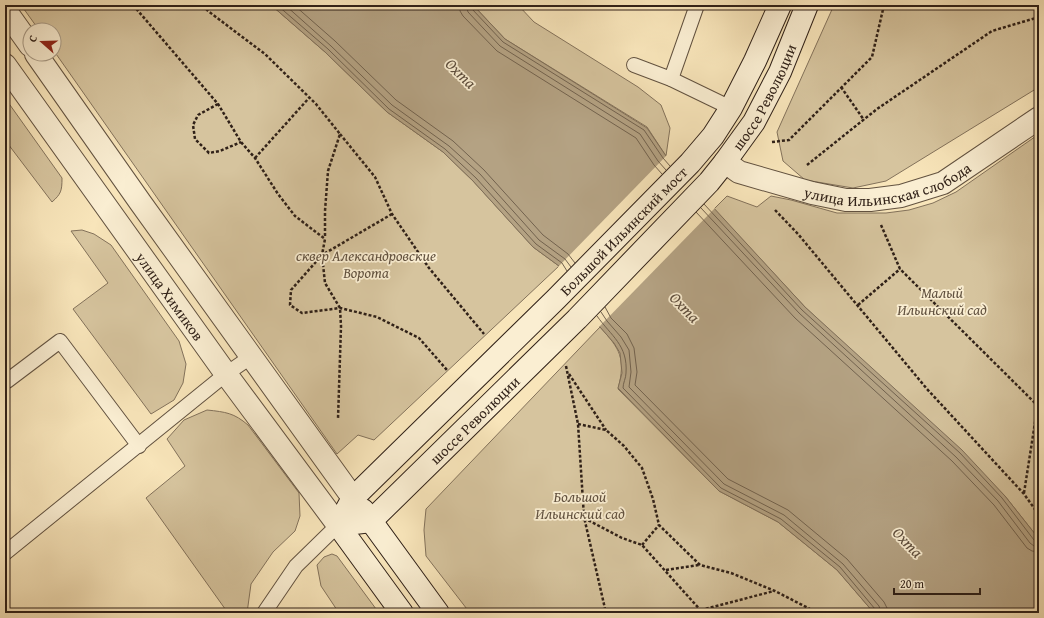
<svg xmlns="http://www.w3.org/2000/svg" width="1044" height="618" font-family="'Gentium Book Plus',serif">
<rect width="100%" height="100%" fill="#f8e5ba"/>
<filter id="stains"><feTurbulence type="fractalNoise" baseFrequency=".005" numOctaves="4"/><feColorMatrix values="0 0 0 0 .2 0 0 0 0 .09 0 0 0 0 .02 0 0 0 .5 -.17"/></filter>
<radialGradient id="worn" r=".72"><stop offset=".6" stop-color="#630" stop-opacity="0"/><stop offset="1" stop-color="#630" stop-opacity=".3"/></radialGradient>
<!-- green -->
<g fill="#d6c49e" stroke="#83725b">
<path d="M21,5h250l54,47 62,60 56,40 30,29 60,66 26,19 -185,174 -16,-5 -21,19 -283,-403v-21h-15z"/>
<path d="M473,5h45l16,17 104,65 23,18 9,23 -4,28 -19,-29 -142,-88z"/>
<path d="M834,5h205v82l-153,94 -33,7 -48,-8 -22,-19 -6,-29z"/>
<path d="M5,98l57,80c0,13 -1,16 -10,24l-47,-62z"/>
<path d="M1039,134v405l-34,-43 -200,-189 -91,-98 13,-13 30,11 14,-11 20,4 46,13h49l23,-3 24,-7 23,-11z"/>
<path d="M82,230l12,4 17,11 68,96 7,23 -3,19 -9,17 -23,14 -78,-105 35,-26 -37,-52z"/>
<path d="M600,327c20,22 26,31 18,62l101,102 59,31 59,48 37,43h-404l-44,-57 -2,-26 2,-21z"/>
<path d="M207,410c19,2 27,3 41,15l51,68 1,23 -5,15 -22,21 -22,32 -4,29h-19l-82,-115 39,-32 -18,-27 17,-19z"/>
<path d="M332,554l5,2 42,57h-40l-18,-27 -4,-21 7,-8z"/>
</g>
<!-- water -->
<path fill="#b4a283" stroke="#7f6e58" d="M271,5h202l32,34 142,89 19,28 139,151 157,143 43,46 34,43v74h-165l-37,-43 -59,-48 -59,-31 -101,-103 4,-15 -2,-20 -6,-10 -14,-16 -41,-61 -26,-19 -60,-66 -30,-29 -56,-40 -62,-60z"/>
<!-- pier -->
<path fill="#f8e5ba" d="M667,155l48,53 -117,120 -40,-61z"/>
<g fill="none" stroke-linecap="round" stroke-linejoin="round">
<!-- shore -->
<g stroke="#72624e" stroke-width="1">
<path d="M277,5l51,44 61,60 56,40 31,29 60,66 26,19 5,8"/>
<path d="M285,5l46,41 61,59 57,41 31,28 59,66 26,19 6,8"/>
<path d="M294,5l41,36 61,59 57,41 31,29 59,65 25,19 7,9"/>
<path d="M460,5v6l3,5 34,35 139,87 18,27 8,9"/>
<path d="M466,5l2,7 32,34 140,88 18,27 8,9"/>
<path d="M471,5l1,4 31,33 141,88 19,28 7,8"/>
<path d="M704,204l98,106 158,143 42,45 32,42 5,1"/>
<path d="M701,208l98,105 157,144 42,44 32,42 4,3h5"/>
<path d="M696,212l99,106 157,143 42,44 33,43 5,3 7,1"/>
<path d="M605,307l6,11 16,16 7,14 3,24 -2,13 93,94 60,31 59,49 37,43 3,6v5"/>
<path d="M601,312l6,9 14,16 8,13 2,22 -2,15 95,97 60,31 59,49 36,42 2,7"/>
<path d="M597,316c14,20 31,29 29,57 0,5 -3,10 -3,15l98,100 60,31 59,48 35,42 1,4"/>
</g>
<defs>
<g id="service">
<path d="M634,65l37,14 60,29"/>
<path d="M671,79l26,-74"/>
<path d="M5,379l2,2 53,-40 79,105"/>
<path d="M5,553l221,-179 26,-18"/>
<path d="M264,613l32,-47 42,-41"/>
</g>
<g id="minor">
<path id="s1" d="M725,162l14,10 73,21 34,7h24l31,-4 42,-13 96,-65"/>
</g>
<g id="tertiary">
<path d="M5,10l25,35"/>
<path d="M36,54l104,148 213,296"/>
<path id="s2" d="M5,65l221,309 112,151"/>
</g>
<g id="secondary">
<path d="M363,510l75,103"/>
<path id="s3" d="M338,525l33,-4 206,-202 132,-137 16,-20 29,-40 26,-50 27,-67"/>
<path id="s4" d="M338,525l15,-27 203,-199 134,-136 23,-27 18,-28 24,-47 25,-56"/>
<path d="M338,525l64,88"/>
</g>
</defs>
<!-- service casing -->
<use href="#service" stroke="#625240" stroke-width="16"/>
<!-- minor casing -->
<use href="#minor" stroke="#625240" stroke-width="24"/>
<!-- tertiary casing -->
<use href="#tertiary" stroke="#625240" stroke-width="24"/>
<!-- secondary casing -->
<use href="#secondary" stroke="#302118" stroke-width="24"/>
<!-- path -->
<g stroke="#302118" stroke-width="2.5" stroke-dasharray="3 2" stroke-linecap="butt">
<path d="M133,5l85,99 23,38 14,16 23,36 17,22 30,23 -3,16 3,28 15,25 1,18 -3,93"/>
<path d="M203,5l5,6 57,43 51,50 24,30 -12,37 -3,40v27"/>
<path d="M841,87l23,33"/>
<path d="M218,104l-20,11 -5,10 2,14 14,14 11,-2 21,-9"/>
<path d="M340,134l35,43 17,37 37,54 55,66"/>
<path d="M772,142l17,-2 83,-83 12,-52"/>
<path d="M255,158l54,-60"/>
<path d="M807,165l70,-56 115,-78 47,-14"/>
<path d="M775,210l23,24 129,155 97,105 15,21"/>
<path d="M392,214l-70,41 -31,35 -1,15 12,8 38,-5 37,9 42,21 28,32"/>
<path d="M881,225l19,44 139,138"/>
<path d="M858,305l42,-36"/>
<path d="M566,366l12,58 6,93 22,96"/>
<path d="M569,374l37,56"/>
<path d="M578,424l28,6 18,16 18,22 11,31 6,26 41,40 31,8 44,18 35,18 4,4"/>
<path d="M1024,493l15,-96"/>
<path d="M584,518l38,20 20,7 61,68"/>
<path d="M642,545l17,-20"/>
<path d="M666,570l33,-5"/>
<path d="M701,610l73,-19"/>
</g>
<!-- service -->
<use href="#service" stroke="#faeed2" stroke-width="14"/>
<!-- minor -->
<use href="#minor" stroke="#faeed2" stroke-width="22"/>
<!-- tertiary -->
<use href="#tertiary" stroke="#faeed2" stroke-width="22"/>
<!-- secondary -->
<use href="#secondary" stroke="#faeed2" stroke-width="22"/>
</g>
<g text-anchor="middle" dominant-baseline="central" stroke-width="3.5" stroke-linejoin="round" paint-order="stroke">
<!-- street labels -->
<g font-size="15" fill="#302118" stroke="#faeed2">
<text stroke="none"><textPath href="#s3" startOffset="614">шоссе Революции</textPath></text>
<text stroke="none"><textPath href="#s1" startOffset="172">улица Ильинская слобода</textPath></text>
<text stroke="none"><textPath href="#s4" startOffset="411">Большой Ильинский мост</textPath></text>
<text stroke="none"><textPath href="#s2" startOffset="284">улица Химиков</textPath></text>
<text stroke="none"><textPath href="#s3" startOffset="178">шоссе Революции</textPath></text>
</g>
<!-- park labels -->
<g font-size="15" font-style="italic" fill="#625240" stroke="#faeed2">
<text x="366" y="255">сквер Александровские<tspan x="366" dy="17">Ворота</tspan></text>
<text x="942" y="292">Малый<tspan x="942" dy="17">Ильинский сад</tspan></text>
<text x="580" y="496">Большой<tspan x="580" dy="17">Ильинский сад</tspan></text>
</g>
<!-- water labels -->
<g font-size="16" font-style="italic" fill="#5e4e3d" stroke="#faeed2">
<text transform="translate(461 73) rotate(44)">Охта</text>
<text transform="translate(685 307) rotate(46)">Охта</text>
<text transform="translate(908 542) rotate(46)">Охта</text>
</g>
</g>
<!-- margin -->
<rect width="1044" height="618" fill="none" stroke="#f8e5ba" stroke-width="20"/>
<rect x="6" y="6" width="1032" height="606" fill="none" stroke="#302118" stroke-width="2"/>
<rect x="10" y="10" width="1024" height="598" fill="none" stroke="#302118"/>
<!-- north arrow -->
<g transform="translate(42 42) rotate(290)"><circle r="19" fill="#faeed2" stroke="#a99c88"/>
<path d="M0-3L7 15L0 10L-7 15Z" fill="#8f2418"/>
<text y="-6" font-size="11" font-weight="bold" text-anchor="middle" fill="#302118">С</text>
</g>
<!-- scale -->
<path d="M894 588v6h86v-6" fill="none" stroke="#302118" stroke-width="2"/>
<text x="900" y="588" font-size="12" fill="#302118" stroke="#faeed2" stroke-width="3" paint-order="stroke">20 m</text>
<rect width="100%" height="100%" filter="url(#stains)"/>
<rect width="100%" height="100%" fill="url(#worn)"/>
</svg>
